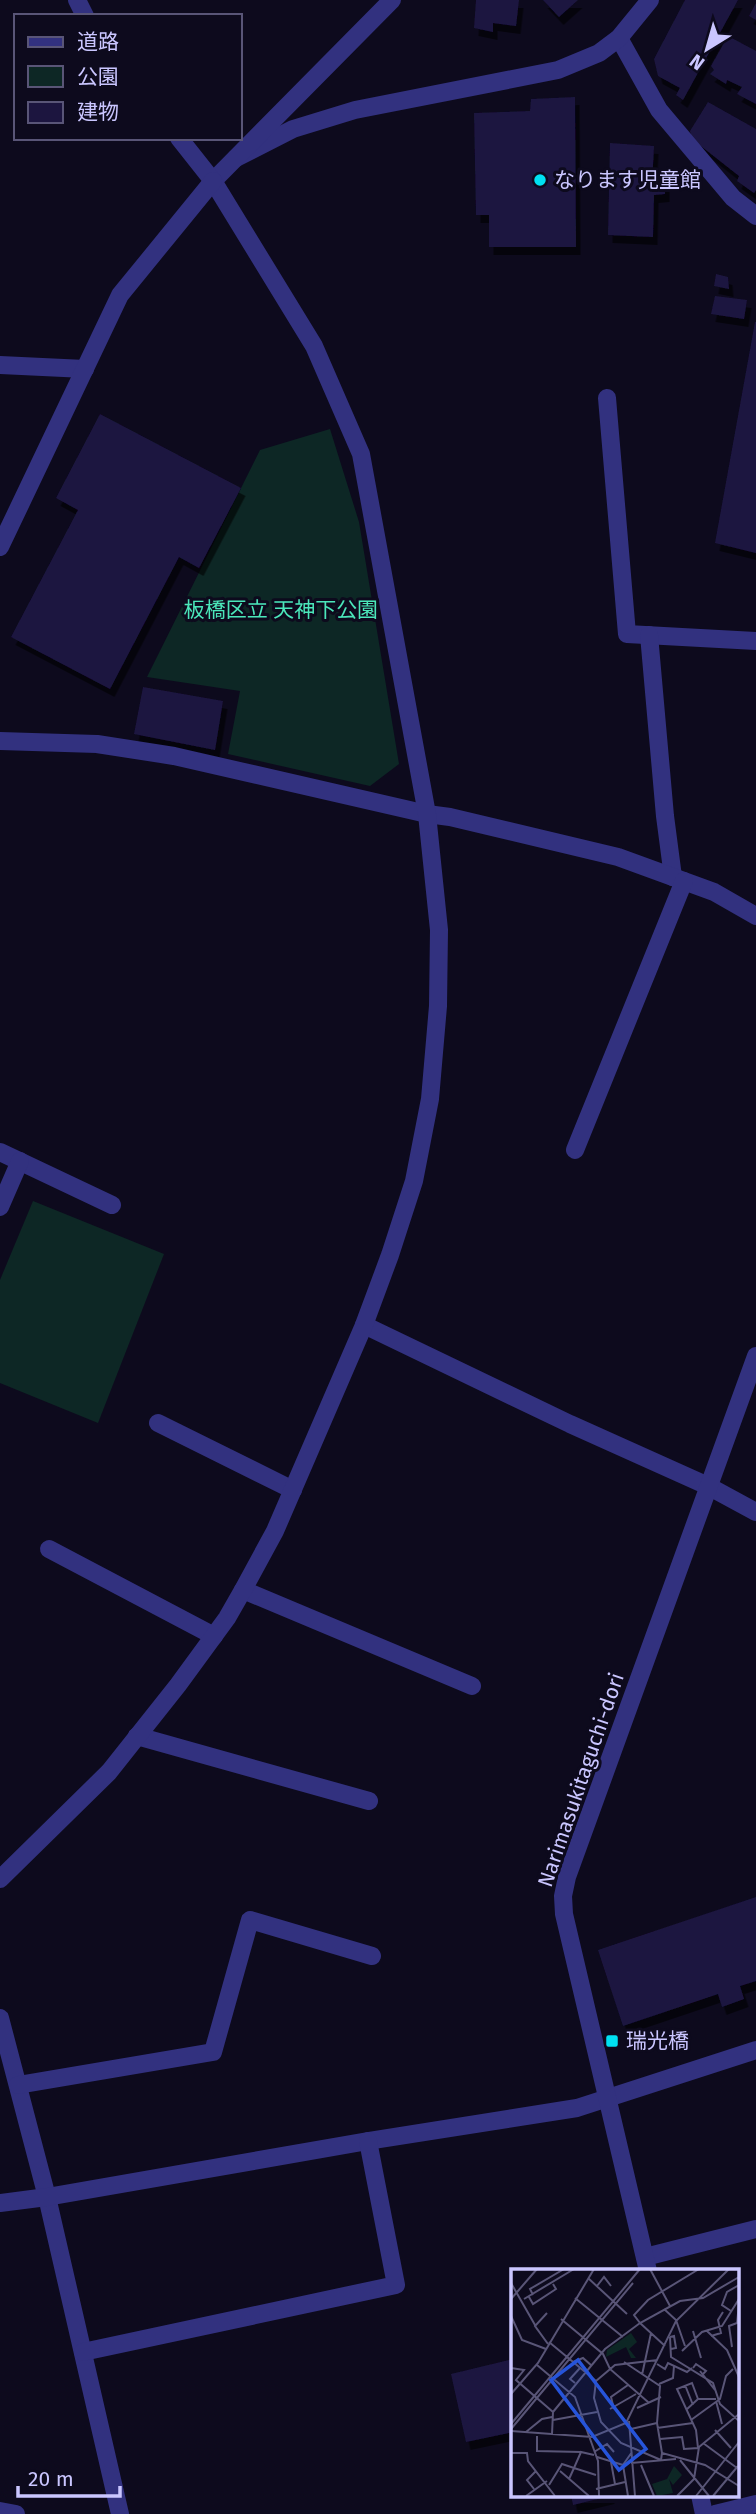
<svg xmlns="http://www.w3.org/2000/svg" width="756" height="2514" font-family="'Fira Sans','Noto Sans JP',sans-serif">
<defs>
<filter id="shadow"><feDropShadow dx="4.5" dy="8" stdDeviation="0" flood-color="#0009"/></filter>
</defs>
<rect width="100%" height="100%" fill="#0d0a1d"/>
<!-- green -->
<g fill="#0d2725">
<path d="M330,429l29,93 40,242 -29,22 -142,-32 12,-63 -93,-14 113,-227z"/>
<path d="M33,1201l131,53 -66,169 -98,-40v-103z"/>
</g>
<!-- building -->
<g fill="#1c153f" filter="url(#shadow)">
<path d="M476,0h43l-3,26 -23,-3v9l-19,-4z"/>
<path d="M543,0h35l-19,17z"/>
<path d="M685,0h53l-55,100 -7,-5 4,-7 -22,-12 -4,-17z"/>
<path d="M756,3v17l-7,-4z"/>
<path d="M728,36l28,15v53l-19,-10 5,-7 -15,-7 -1,4 -16,-10 4,-4 -3,-4z"/>
<path d="M575,97l1,150h-87v-32h-13l-2,-102 56,-2 1,-12z"/>
<path d="M708,102l48,27v61l-2,3 -17,-12 2,-5 -47,-37 -2,-8z"/>
<path d="M610,143l44,3 -2,38 13,-1v11l-11,1 -1,42 -45,-2z"/>
<path d="M716,274l12,3 1,12 -15,-3z"/>
<path d="M715,296l32,4 -3,19 -33,-5z"/>
<path d="M755,322h1v231l-41,-10z"/>
<path d="M100,414l141,74 -42,80 -20,-11 -69,132 -99,-52 67,-127 -22,-12z"/>
<path d="M143,687l80,14 -8,49 -81,-16z"/>
<path d="M756,1897v84l-16,5 4,13 -22,8 -4,-13 -95,32 -25,-76z"/>
<path d="M513,2359v73l-47,10 -15,-68z"/>
<path d="M571,2495h39v1l-37,9z"/>
</g>
<g fill="none" stroke-linecap="round" stroke-linejoin="round">
<!-- minor -->
<g stroke="#32317f" stroke-width="18">
<path d="M77,0l8,16"/>
<path d="M619,38l40,72 74,88 23,18"/>
<path d="M236,158l57,-29 62,-19 203,-40 41,-17 20,-15 31,-38"/>
<path d="M213,181l179,-181"/>
<path d="M0,365l85,4"/>
<path d="M607,398l20,236 129,7"/>
<path d="M649,635l16,181 8,61"/>
<path d="M0,741l97,3 77,12 253,58 23,3 168,40 96,35 42,24"/>
<path d="M575,1150l109,-269"/>
<path d="M0,1152l112,53"/>
<path d="M0,1207l20,-46"/>
<path d="M364,1325l206,99 138,62 48,26"/>
<path d="M158,1423l135,67"/>
<path d="M49,1549l165,87"/>
<path d="M243,1590l229,96"/>
<path d="M137,1736l232,65"/>
<path d="M0,1879l109,-107 69,-87 49,-67 16,-28 32,-59 89,-206 26,-70 24,-74 16,-82 8,-93 1,-76 -12,-116 -66,-360 -47,-108 -101,-165 -34,-43"/>
<path d="M0,2018l47,179 73,317"/>
<path d="M18,2085l195,-33 37,-132 122,36"/>
<path d="M0,2203l47,-6 321,-56 209,-33 179,-58"/>
<path d="M645,2257l111,-28"/>
<path d="M83,2352l313,-67 -28,-144"/>
<path d="M0,2511l16,3"/>
<path d="M715,2514l41,-10"/>
</g>
<!-- tertiary -->
<g stroke="#32317f" stroke-width="18">
<path d="M0,547l120,-252 93,-114"/>
<path d="M648,2271l-84,-357 -1,-18 4,-19 189,-521"/>
<path d="M700,2495l4,19"/>
</g>
</g>
<!-- markers -->
<g fill="#00e1f1" stroke="#0d0a1d" stroke-width="2.5">
<circle cx="540" cy="180" r="7"/>
<rect x="605" y="2034" width="14" height="14" rx="3.5"/>
</g>
<g text-anchor="middle" dominant-baseline="central" stroke-width="6" stroke-linejoin="round" paint-order="stroke">
<!-- poi labels -->
<g font-size="21" fill="#cac6ff" stroke="#0d0a1d" text-anchor="start">
<text x="554" y="180">なります児童館</text>
<text x="626" y="2041">瑞光橋</text>
</g>
<!-- park labels -->
<g font-size="21" fill="#4be6ba" stroke="#0d0a1d">
<text x="281" y="610">板橋区立 天神下公園</text>
</g>
<!-- street labels -->
<g font-size="21" fill="#cac6ff" stroke="#0d0a1d">
<text transform="translate(581 1780) rotate(-71)">Narimasukitaguchi-dori</text>
</g>
</g>
<!-- overview -->
<g transform="translate(511 2269)">
<rect width="228" height="228" fill="#0d0a1d"/>
<path d="M120,64l6,9 -8,7 7,9h-5l-5,-11 -20,10 1,-7zM163,197l8,9 -9,10 -4,-6 4,14 -16,3 -5,-12 15,-5z" fill="#0d2725"/>
<path fill="none" stroke="#595577" stroke-width="2" d="M139,0l20,37M77,9l39,36M0,14l24,42M86,17l7,-9 7,9M22,26l-3,-6 34,-20M18,28l4,7 23,-15 -3,-5M64,29l48,39M0,30l26,-30M13,30l50,-30M153,40l12,11 9,26M220,42l-9,-6 5,-13 12,-7M36,44l-12,13 13,18M0,47l11,24 24,9M50,50l42,35 7,15 38,33M129,54l-6,-8 14,-15 51,-31M129,54l25,23M182,62l8,27M196,62l20,19 12,27M200,67l10,-3 -3,-13 5,-8M159,68l1,20 42,26 7,21 19,17M159,68l4,-1 2,12 -5,1M38,73l47,39M221,78l-3,-21 8,-3 2,-19M171,82l20,-19 20,-6 17,-27M147,91l-43,5 -19,16 -2,17 7,24 20,21 40,17 1,-7M62,93l10,-4 9,8M113,93l36,24 -3,37 5,30 43,12 34,21M146,95l8,5 3,-6 19,9 5,-4M26,96l38,32 23,64 1,35M0,99l13,2 -8,10 37,32M182,99l3,-4 10,7 -3,3M189,102l15,19M131,106l9,-42M64,114l-5,-4 10,-11M148,115l14,-6 1,-12M174,116l8,20M0,125l27,-31 56,-94M205,132l6,23M126,139l24,-11M99,140l26,-15M103,140l-3,-12 17,-12M175,141l12,-11h18M42,151l44,-8M180,151l29,-21 6,-23 7,-7M118,152l6,75M0,155l129,-155M146,159l36,-5M0,160l122,-146M120,160l26,-6M204,161l16,18M0,162l81,6 34,-14 50,-102 53,-52M15,163l16,-13 10,-2M41,165l1,-22 52,-63 35,-26 40,-22 23,-3 36,-21M26,167v15l44,1M149,170l22,-2 2,12 14,-1 -2,-18 -19,-41 15,-6 6,16M192,174l34,25M83,183l13,-8 7,8M0,184h16l1,8 27,35M86,188l26,8M169,191l29,36M100,193l4,22M120,194l45,-4M130,196l13,31M49,202l29,25M58,210l5,-11 22,7M38,216l13,-21 12,4 7,-16 13,3M23,220l-7,-9 9,-9M85,220l29,-7M15,227l21,-15M117,227l-5,-31 9,-13M166,227l17,-17 5,-32 40,-33M185,227l43,-54M202,227l25,-30"/>
<path fill="#2654da" fill-opacity="0.15" stroke="#2654da" stroke-width="3.5" d="M67,91l68,89 -27,21 -68,-90z"/>
<rect width="228" height="228" fill="none" stroke="#cac6ff" stroke-width="3.5"/>
</g>
<!-- legend -->
<rect x="14" y="14" width="228" height="126" fill="#0d0a1d" stroke="#595577" stroke-width="2"/>
<rect x="28" y="37" width="35" height="10" fill="#32317f" stroke="#595577" stroke-width="2"/>
<text x="77" y="49" font-size="21" fill="#cac6ff">道路</text>
<rect x="28" y="66" width="35" height="21" fill="#0d2725" stroke="#595577" stroke-width="2"/>
<text x="77" y="84" font-size="21" fill="#cac6ff">公園</text>
<rect x="28" y="102" width="35" height="21" fill="#1c153f" stroke="#595577" stroke-width="2"/>
<text x="77" y="119" font-size="21" fill="#cac6ff">建物</text>
<!-- north arrow -->
<g transform="translate(707 49) rotate(217)" stroke="#0d0a1d" stroke-width="5" paint-order="stroke">
<path d="M0-5L12 26L0 18L-12 26Z" fill="#cac6ff"/>
<text y="-10" font-size="19" font-weight="bold" text-anchor="middle" fill="#cac6ff">N</text>
</g>
<!-- scale -->
<path d="M18 2486v10h102v-10" fill="none" stroke="#cac6ff" stroke-width="3.5"/>
<text x="28" y="2486" font-size="21" fill="#cac6ff" stroke="#0d0a1d" stroke-width="5" paint-order="stroke">20 m</text>
</svg>
